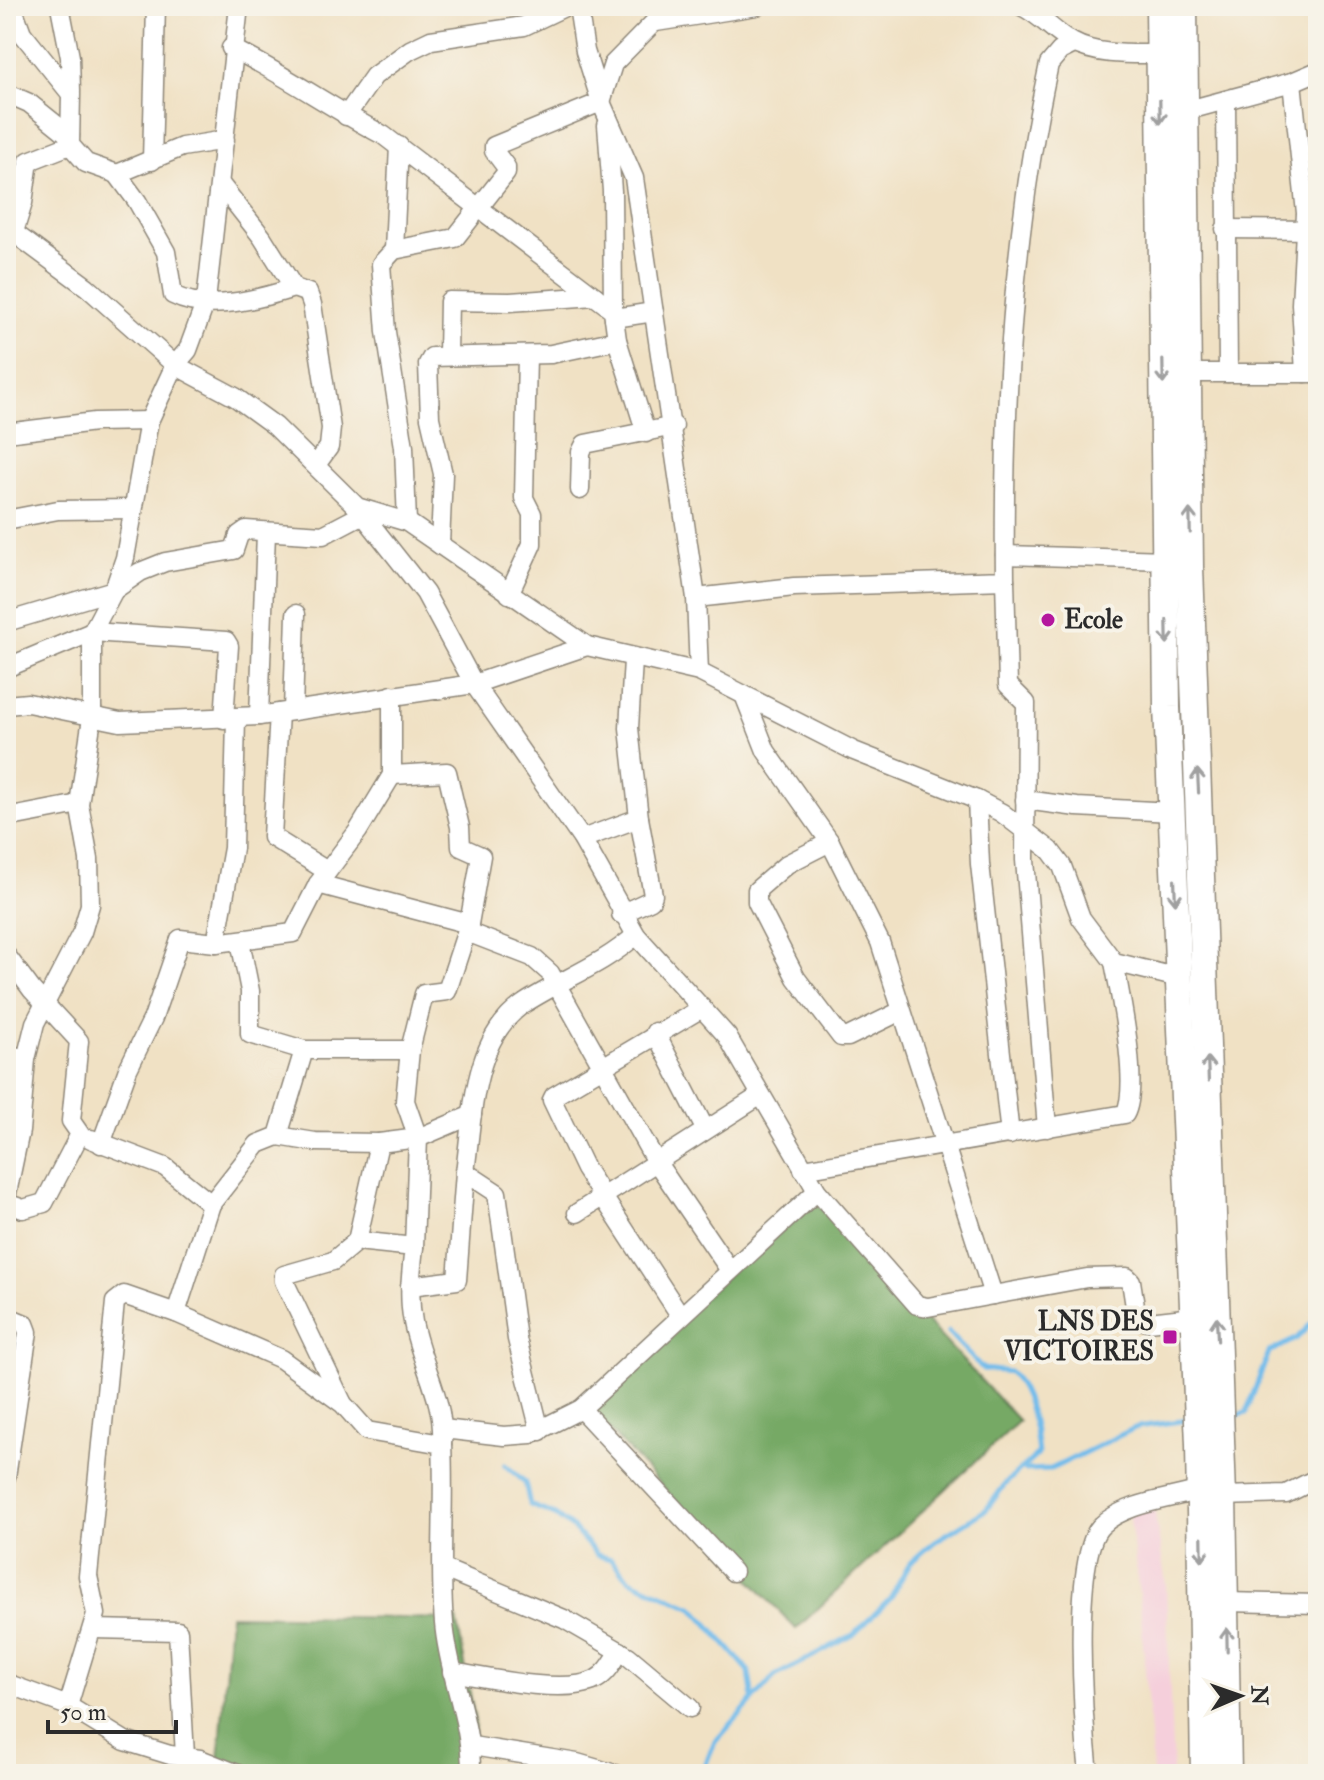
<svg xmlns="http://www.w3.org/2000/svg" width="1324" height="1780" font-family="'IM FELL Double Pica',serif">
<rect width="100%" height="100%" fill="#f7f3e8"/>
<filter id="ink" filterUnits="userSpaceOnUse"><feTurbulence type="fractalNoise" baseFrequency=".0125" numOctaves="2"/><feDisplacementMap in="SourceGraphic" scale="16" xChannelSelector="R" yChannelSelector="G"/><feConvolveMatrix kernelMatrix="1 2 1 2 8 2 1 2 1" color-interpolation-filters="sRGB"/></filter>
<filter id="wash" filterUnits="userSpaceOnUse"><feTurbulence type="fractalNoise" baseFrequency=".006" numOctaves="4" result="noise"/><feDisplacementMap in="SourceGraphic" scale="32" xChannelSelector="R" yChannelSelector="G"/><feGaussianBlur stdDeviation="1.8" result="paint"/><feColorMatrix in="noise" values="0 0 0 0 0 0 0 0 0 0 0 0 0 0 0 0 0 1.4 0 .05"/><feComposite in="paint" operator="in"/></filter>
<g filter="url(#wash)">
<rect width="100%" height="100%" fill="#f0e1c4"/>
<!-- built -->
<path fill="#f5cfdb" d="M1154,1506l12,79 7,189h-20l-13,-170 -11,-95z"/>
<!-- forest -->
<g fill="#76a965" stroke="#506a48" stroke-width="2">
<path d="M811,1197l208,224 -223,208 -209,-223z"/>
<path d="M230,1615l227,4 18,103 -6,52h-220l-30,-13z"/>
</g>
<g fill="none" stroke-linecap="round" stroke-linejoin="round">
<!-- stream -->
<g stroke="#72bceb" stroke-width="5">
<path d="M1226,1418l20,-5 23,-61 27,-13 22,-22"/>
<path d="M505,1465l20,17 5,23 25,10 19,14 23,26 14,4 19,21 64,28 55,63 4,29"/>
<path d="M1025,1470l26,-1 86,-42 51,-7"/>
<path d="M702,1774l12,-31 61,-67 78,-41 37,-36 20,-36 24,-21 52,-32 20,-27 32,-29c-2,-26 -10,-63 -28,-82l-27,-3 -35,-37"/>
</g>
</g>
</g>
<g filter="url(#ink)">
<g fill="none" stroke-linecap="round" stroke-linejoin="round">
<defs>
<g id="street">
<path d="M12,6l10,27 49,61 -1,51 16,18 31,11 20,27 29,51 7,43c35,18 86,4 121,-7"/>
<path d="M60,6l10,51 1,34"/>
<path d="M578,6l7,45 16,51 33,76 62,420"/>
<path d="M1021,6c20,9 32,26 51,36 25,14 60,12 87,12"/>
<path d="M656,22l101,-16"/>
<path d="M231,48c53,26 100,60 152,87l230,175 4,30 29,93"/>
<path d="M1292,82l14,131 -5,91 4,69"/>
<path d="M6,93l23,10 41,33"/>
<path d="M1226,100l2,273"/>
<path d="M1185,111l107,-29 26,-11"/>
<path d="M346,116l28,-40 36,-26 21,-10 93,-14 42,-20"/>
<path d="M607,125l5,66 1,119"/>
<path d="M152,161l4,-155"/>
<path d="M117,174l65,-27 43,-7"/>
<path d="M221,185l41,52 32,51 14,5 4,11 19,124 -2,19 -13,18"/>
<path d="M6,227l81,60 88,78 60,32 40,29 82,81 50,15 180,124 112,26 155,79 123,49 25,13 48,37 12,16 19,52 33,44 65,16"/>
<path d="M1225,229l93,1"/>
<path d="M14,232l9,-29 6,-42 41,-16"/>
<path d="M394,250l5,-104"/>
<path d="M614,318l40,-6"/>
<path d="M448,354l1,-53 61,1 85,-6"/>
<path d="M1188,373h129"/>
<path d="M6,433l89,-11 54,-1"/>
<path d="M580,490l1,-38 4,-8 89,-18"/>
<path d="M357,507l68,86 49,91 108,155 54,96 91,101 90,155 100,114 11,2 65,-12"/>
<path d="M6,520l52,-10 74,-1"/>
<path d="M407,522l-3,-75 -18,-115 -5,-68 13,-14 61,-12 51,-65v-6l-12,-16v-5l107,-44 12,-38 57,-58"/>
<path d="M440,545l3,-71 -13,-56 -2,-54 4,-7 119,-3 66,-14"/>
<path d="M1005,555l161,5"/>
<path d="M1005,580l3,105 18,18 -1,157 22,268"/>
<path d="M509,594l23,-50v-30l-8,-16 3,-143"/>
<path d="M6,622l108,-32 26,-18 25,-10 69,-12 5,-15 7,-5 77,5 40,-21"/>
<path d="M6,668l86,-36 134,9 3,5 -5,73"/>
<path d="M699,672l-3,-74 98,-11 211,-7c-2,-172 7,-347 44,-516l11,-13 14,-7"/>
<path d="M392,695v80l55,-3 13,55 1,20 20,9 -12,68 -22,67 -23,3 -14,56 -5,51 13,37 -4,109"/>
<path d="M744,695l22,56 64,91 50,100 113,353 94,-17 40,-1 4,4 6,38 12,3 44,-5"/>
<path d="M6,705l22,-2 92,19 139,-6 215,-32 113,-38"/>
<path d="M293,711l3,-97"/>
<path d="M279,713l-7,124 55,34"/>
<path d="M259,716l7,-183"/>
<path d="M977,800l3,64 30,271"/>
<path d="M1025,800l52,7 95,5"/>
<path d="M6,818l73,-14"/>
<path d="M582,839l57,-21 -10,-90 4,-68"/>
<path d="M830,842l-43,22 -30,26v12l39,76 45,59h7l53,-26"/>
<path d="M318,884l151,40"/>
<path d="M621,914l30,-14 2,-5 -14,-77"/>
<path d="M467,932l65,25 18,16 105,187 74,109"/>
<path d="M240,941l10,50v43l54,16"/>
<path d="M216,943l17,-95 3,-130"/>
<path d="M6,955l26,35 47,51 -8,80 9,13 -36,69 -21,6 -17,-6"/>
<path d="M655,1032l50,97"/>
<path d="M6,1054l20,5"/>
<path d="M278,1136l37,6 64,1"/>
<path d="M91,1139l74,28 46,37 -35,109"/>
<path d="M101,1144l27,-75 25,-51 27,-79 36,4 77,-10 25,-49 40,-53 34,-56"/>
<path d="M803,1169l322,-55c15,-27 -5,-120 -11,-152"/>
<path d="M6,1198l14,-67 6,-72 9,-36 47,-91 8,-27 -1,-46 -10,-55 13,-86v-86l22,-42 11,-32 24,-137 26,-56 13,-15 18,-49 33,-295"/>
<path d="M211,1204l47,-60 20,-8 26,-86h106"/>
<path d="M577,1213l184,-118"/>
<path d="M357,1241l22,-98 39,-5 54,-23"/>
<path d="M410,1286l47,-6 8,-108"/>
<path d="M680,1315l-95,-146 -33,-69 2,-4 148,-88"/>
<path d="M6,1316l19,8 3,8 -22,145"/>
<path d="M342,1402l-58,-121v-6l49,-14 24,-20 57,6c-3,26 -6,50 -1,75 8,43 32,77 29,122"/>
<path d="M581,1409l152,163"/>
<path d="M443,1429l61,7 27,-2 50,-25 236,-218"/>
<path d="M540,1431l-23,-92 -20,-146 -32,-21c8,-56 7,-135 60,-169 37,-24 78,-38 111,-68"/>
<path d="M1223,1496l63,-2 32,-16"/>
<path d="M444,1569l120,50 64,37 62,52"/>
<path d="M1226,1602l92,2"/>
<path d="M94,1629l84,2 7,125"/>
<path d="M452,1672c34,6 113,23 143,8 12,-6 18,-18 25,-29"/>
<path d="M6,1683l62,23 57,35 45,14 30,4 38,15"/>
<path d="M68,1706l28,-92 -8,-38 27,-274 9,-7 52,18 105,46 62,45 24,27 75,13c3,59 -3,120 2,179 4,51 28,99 27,151"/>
<path d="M472,1746l105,17 38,11"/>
<path d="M1089,1774c-5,-45 -19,-221 13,-249 23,-22 69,-26 98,-35"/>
</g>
<g id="secondary">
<path d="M1159,6l8,701 32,737 5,330"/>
<path d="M1184,6l6,561 33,929 5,278"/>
</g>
</defs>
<!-- street casing -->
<use href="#street" stroke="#8e8678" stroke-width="21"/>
<!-- secondary casing -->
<use href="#secondary" stroke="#8e8678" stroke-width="29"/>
<!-- street -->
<use href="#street" stroke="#fff" stroke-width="18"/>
<!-- secondary -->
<use href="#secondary" stroke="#fff" stroke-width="26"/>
</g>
<!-- one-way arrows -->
<defs><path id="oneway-shaft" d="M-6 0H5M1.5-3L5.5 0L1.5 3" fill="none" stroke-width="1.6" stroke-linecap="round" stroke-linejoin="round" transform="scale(2)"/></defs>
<g stroke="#a0a0a0">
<use href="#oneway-shaft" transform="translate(1160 112) rotate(89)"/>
<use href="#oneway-shaft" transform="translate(1163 372) rotate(89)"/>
<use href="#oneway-shaft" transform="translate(1190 521) rotate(-91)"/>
<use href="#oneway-shaft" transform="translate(1167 632) rotate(89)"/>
<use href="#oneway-shaft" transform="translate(1198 781) rotate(-93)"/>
<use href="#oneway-shaft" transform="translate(1175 892) rotate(88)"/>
<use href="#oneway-shaft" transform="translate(1208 1069) rotate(-92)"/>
<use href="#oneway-shaft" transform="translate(1217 1329) rotate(-93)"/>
<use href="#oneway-shaft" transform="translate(1202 1549) rotate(89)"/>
<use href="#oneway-shaft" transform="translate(1227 1640) rotate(-91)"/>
</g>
</g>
<!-- markers -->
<g fill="#b5179e" stroke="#f7f3e8" stroke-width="3">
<circle cx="1048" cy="620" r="8"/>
<rect x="1162" y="1329" width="16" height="16" rx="4"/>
</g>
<g text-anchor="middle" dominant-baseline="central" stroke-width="8" stroke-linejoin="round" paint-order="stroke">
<!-- poi labels -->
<g font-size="26" font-weight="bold" fill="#2b2b2b" stroke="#f7f3e8" text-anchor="start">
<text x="1064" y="620">Ecole</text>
<text x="1154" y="1322" text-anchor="end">LNS DES<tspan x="1154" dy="30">VICTOIRES</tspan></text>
</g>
</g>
<!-- margin -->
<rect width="1324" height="1780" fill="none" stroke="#f7f3e8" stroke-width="32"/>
<!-- north arrow -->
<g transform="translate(1240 1696) rotate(88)" stroke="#f7f3e8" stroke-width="6" paint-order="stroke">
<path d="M0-6L14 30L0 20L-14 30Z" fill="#2b2b2b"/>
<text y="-12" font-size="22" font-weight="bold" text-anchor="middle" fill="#2b2b2b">N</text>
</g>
<!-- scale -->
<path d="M48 1720v12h128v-12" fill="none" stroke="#2b2b2b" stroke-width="4"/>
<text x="60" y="1720" font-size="24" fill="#2b2b2b" stroke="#f7f3e8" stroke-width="6" paint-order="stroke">50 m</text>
</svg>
